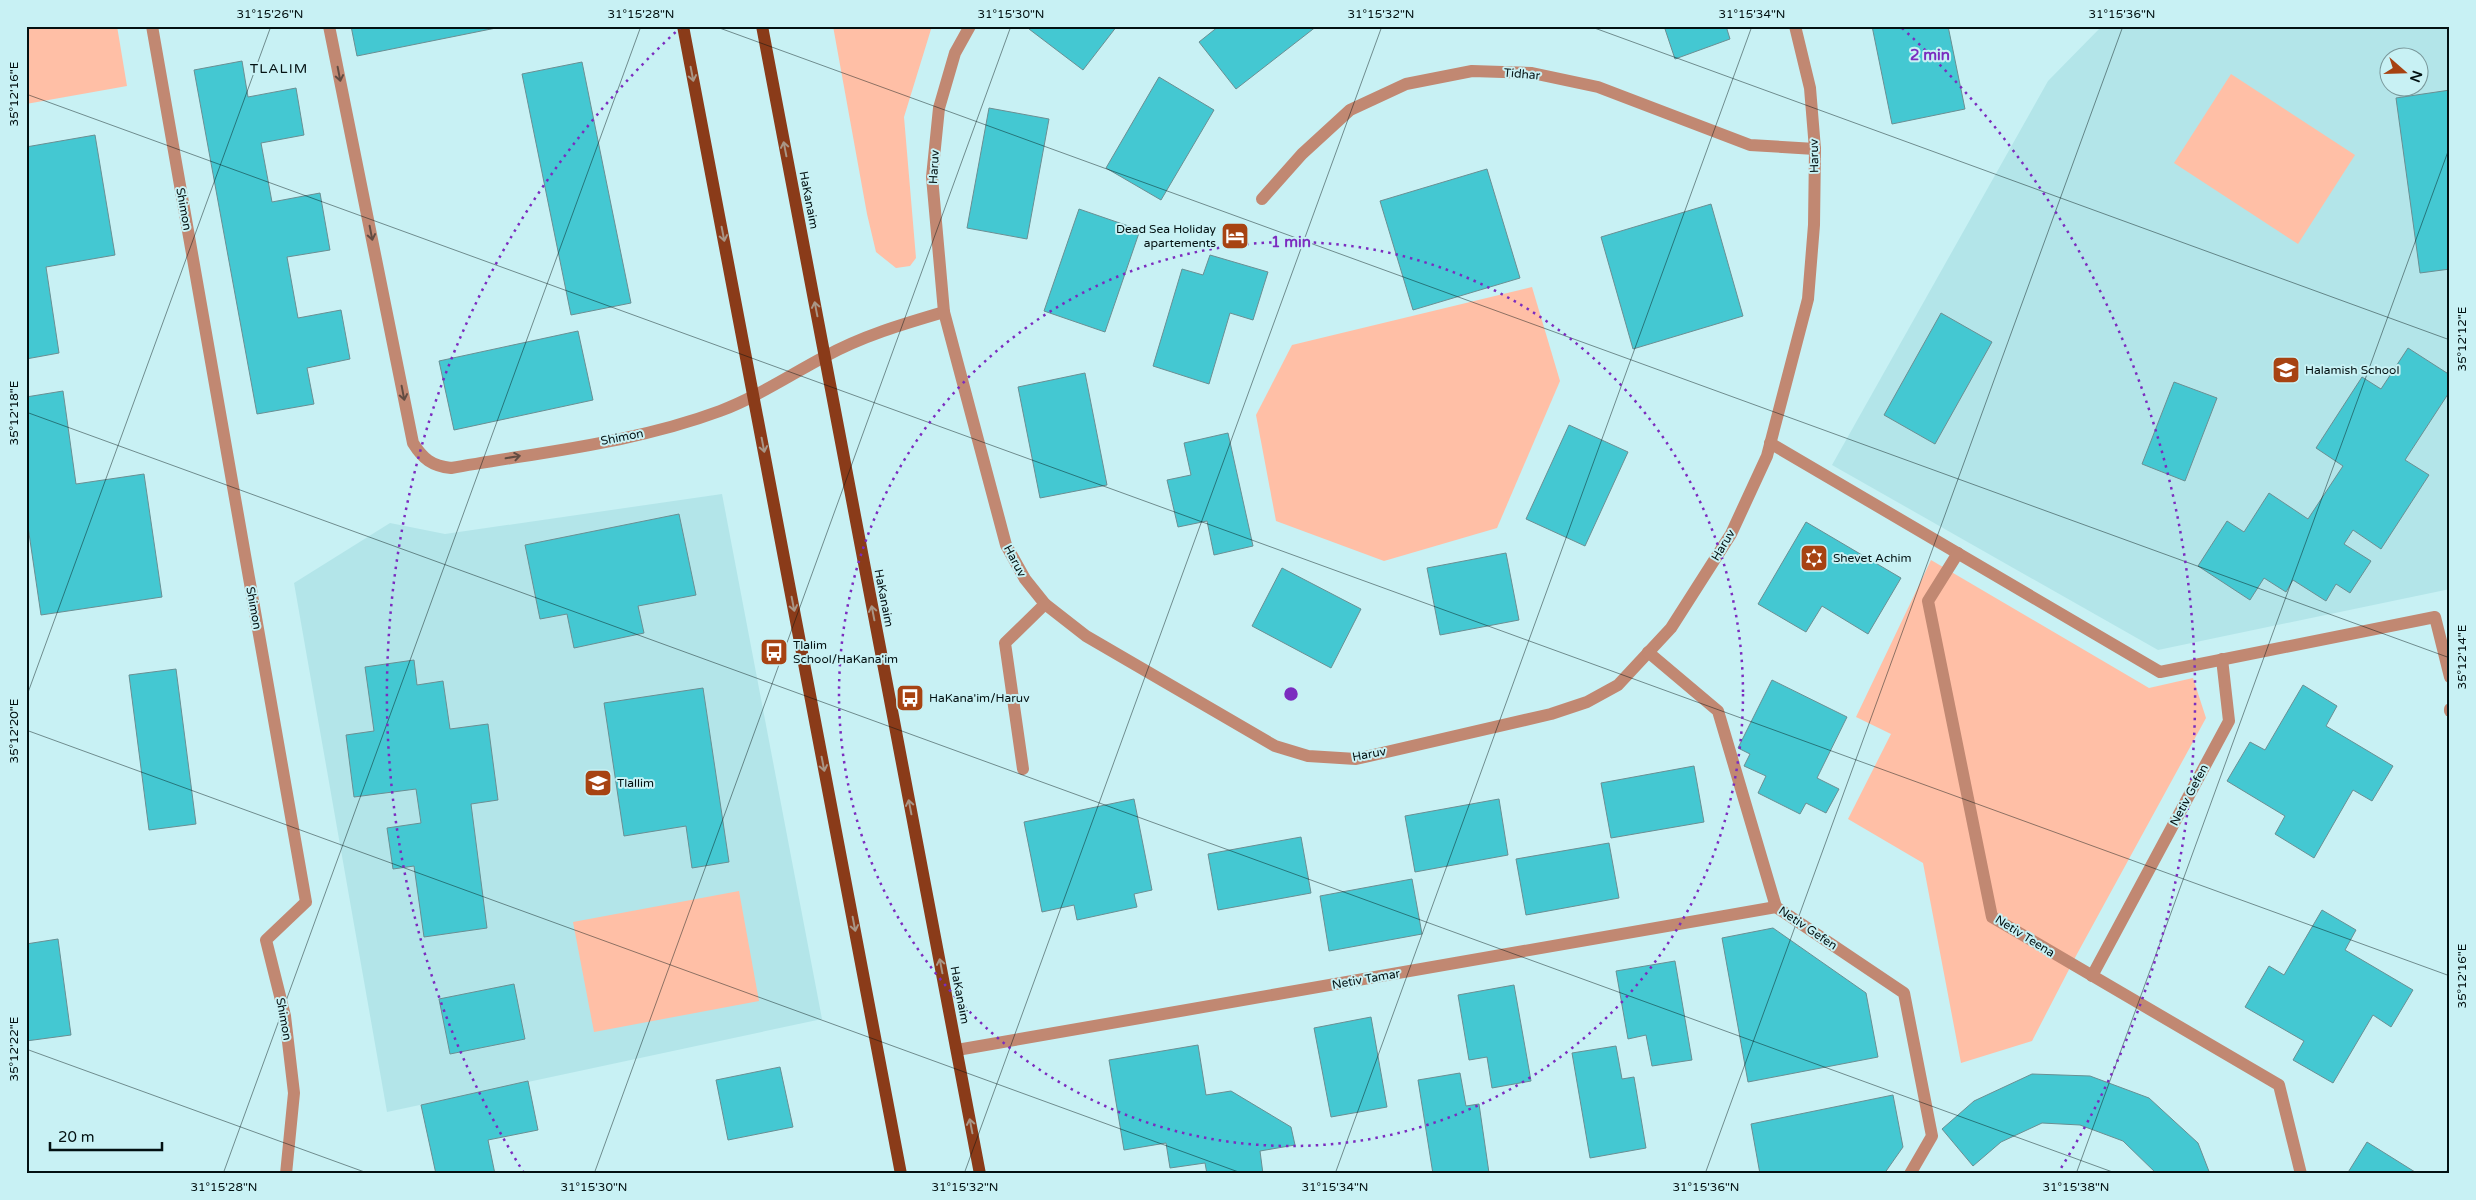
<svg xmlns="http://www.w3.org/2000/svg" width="2476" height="1200" font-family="'Varela Round',sans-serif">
<rect width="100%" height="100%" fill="#c8f1f4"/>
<!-- built -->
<g fill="#b3e5e9" fill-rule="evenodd">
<path d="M2117,26h333v563l-292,61 -326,-185 216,-384 52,-53zM2388,58h30v30h-30z"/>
<path d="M722,494l100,525 -435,93 -93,-529 96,-60 55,11z"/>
</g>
<!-- green -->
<g fill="#ffbfa6">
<path d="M26,26h91l10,60 -101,18z"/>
<path d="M833,26h99l-28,91 12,141 -6,8 -14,2 -20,-16 -9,-38z"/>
<path d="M2231,74l124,81 -57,89 -124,-81z"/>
<path d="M1532,287l28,94 -63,147 -113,33 -108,-40 -20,-106 36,-70z"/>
<path d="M1931,560l218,128 44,-10 13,40 -129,236 -45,87 -71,22 -38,-200 -75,-44 43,-85 -35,-17z"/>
<path d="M739,891l20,110 -165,31 -21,-110z"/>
</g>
<!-- building -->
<g fill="#44c8d2" stroke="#6a8f93">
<path d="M351,26h155l-149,30z"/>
<path d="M1032,26h85l-34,44 -54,-41z"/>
<path d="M1219,26h98l-81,63 -37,-47z"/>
<path d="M1664,26h62l4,13 -55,20z"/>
<path d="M1872,26h76l17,83 -73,15z"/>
<path d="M242,61l6,36 48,-9 8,47 -43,8 11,59 48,-9 10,57 -43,7 11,61 43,-8 9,49 -43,9 7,36 -57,10 -63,-344z"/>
<path d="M582,62l49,241 -60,12 -49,-241z"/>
<path d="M1159,77l55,33 -53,90 -55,-32z"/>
<path d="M2450,90v179l-30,4 -24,-175z"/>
<path d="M989,108l60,11 -22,120 -60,-11z"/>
<path d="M95,135l20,120 -69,12 13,86 -33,6v-212z"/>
<path d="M1487,169l33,109 -107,32 -33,-109z"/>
<path d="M1711,204l32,112 -110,33 -32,-112z"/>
<path d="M1079,209l61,21 -35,102 -61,-21z"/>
<path d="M1210,255l58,17 -15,48 -23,-7 -21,71 -56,-18 29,-97 21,6z"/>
<path d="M1941,313l51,29 -57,102 -51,-29z"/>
<path d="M578,331l15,69 -139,30 -15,-69z"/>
<path d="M2408,348l42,27v16l-45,69 24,15 -48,74 -28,-19 -9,14 27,17 -21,32 -14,-9 -10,17 -33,-21 -7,12 -22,-14 -14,22 -52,-34 29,-45 17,11 25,-39 39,26 35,-53 -27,-18 46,-71 19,12z"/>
<path d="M1085,373l22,112 -67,13 -22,-111z"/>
<path d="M2174,382l43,16 -32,83 -43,-17z"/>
<path d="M63,391l13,93 68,-10 18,123 -121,18 -15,-102v-116z"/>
<path d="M1569,425l59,27 -43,94 -59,-27z"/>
<path d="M1228,433l25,113 -39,9 -7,-34 -29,6 -11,-47 24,-5 -7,-32z"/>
<path d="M679,514l17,81 -58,11 6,27 -70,15 -7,-34 -27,5 -15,-74z"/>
<path d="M1806,522l95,56 -33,56 -46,-28 -16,26 -48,-28z"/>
<path d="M1506,553l13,67 -79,15 -13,-67z"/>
<path d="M1282,568l79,41 -30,59 -79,-42z"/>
<path d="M414,660l3,25 26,-4 7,48 38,-5 10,76 -27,4 16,124 -63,9 -10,-71 -21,3 -6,-41 34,-5 -5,-34 -62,8 -8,-62 28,-4 -9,-64z"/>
<path d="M176,669l20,155 -47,6 -20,-155z"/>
<path d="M1772,680l75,37 -30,61 22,11 -13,24 -20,-10 -6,11 -42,-21 8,-17 -22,-10 6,-12 -12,-6z"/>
<path d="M2303,685l34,21 -11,20 67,40 -21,35 -19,-11 -39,68 -39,-24 10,-18 -58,-35 23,-39 15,8z"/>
<path d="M703,688l26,174 -37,6 -6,-42 -62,10 -20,-133z"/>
<path d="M1694,766l10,56 -93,16 -10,-55z"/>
<path d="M1134,799l18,91 -18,4 3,13 -60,13 -3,-15 -32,7 -18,-90z"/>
<path d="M1499,799l9,56 -93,17 -10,-56z"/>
<path d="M1301,837l10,56 -93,17 -10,-56z"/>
<path d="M1609,843l10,55 -93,17 -10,-56z"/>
<path d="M1412,879l10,55 -93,17 -9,-55z"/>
<path d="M2322,910l34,20 -11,20 68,40 -22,37 -18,-12 -40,68 -40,-23 11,-19 -59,-34 24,-41 15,9z"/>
<path d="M1773,928l93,65 12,64 -130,25 -26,-144z"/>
<path d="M58,939l13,96 -45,6v-97z"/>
<path d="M1675,961l17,99 -40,6 -6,-31 -18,4 -12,-68z"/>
<path d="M514,984l11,55 -75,15 -11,-55z"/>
<path d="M1514,985l17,96 -39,7 -5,-31 -18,3 -11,-65z"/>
<path d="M1371,1017l16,90 -56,10 -17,-89z"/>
<path d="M1198,1045l8,50 25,-4 60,36 4,18 -35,6 3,23h-56l-2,-11 -35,5 -4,-25 -42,7 -15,-90z"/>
<path d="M1616,1046l6,33 12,-2 12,71 -56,10 -18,-105z"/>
<path d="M780,1067l13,60 -65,13 -12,-60z"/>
<path d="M1460,1073l6,33 13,-2 10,69 -56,1 -15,-94z"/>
<path d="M2032,1074l58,2 59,22 49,45 12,31h-53l-34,-33 -43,-16 -38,-2 -41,19 -28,24 -31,-37 32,-28z"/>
<path d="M528,1081l10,49 -50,10 7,34h-59l-15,-69z"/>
<path d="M1893,1095l10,52 -19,27h-124l-9,-50z"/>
<path d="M2367,1142l48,30 -1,2h-67z"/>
</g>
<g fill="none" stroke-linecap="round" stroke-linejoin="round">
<!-- minor -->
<g stroke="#c18872" stroke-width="12">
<path d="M152,26l154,876 -40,38 19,76 9,77 -8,81"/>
<path d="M329,26l84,417c10,16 19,23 38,25 90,-16 183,-25 269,-57 37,-14 70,-36 104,-54 38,-21 79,-33 120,-45"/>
<path d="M970,26l-15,27 -16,55 -7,69 12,135 62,233 19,34 20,25 41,32 189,110 33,10 48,3 195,-45 36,-12 31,-17 53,-57 60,-94 36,-78 41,-157 6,-74 1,-76 -5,-61 -15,-62"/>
<path d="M1262,199l40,-45 48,-44 56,-26 66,-13 60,2 66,14 152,58 65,4"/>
<path d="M1770,443l390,229 275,-55 15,60"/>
<path d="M1958,553l-30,48 64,316 287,168 22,89"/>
<path d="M1648,652l70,59 58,196 128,86 28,143 -22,38"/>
<path d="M2450,709v2"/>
<path d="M1023,769l-18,-126 40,-39"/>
<path d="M2092,976l137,-255 -7,-62"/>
<path d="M957,1050l819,-143"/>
</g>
<!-- major -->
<g stroke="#8a3b19" stroke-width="12">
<path d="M683,26l218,1148"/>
<path d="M762,26l218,1148"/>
</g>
</g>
<!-- one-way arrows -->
<defs><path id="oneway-shaft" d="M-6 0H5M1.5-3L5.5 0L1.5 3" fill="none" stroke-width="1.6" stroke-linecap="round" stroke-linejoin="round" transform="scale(1.25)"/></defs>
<g stroke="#624c42">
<use href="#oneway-shaft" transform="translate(339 74) rotate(79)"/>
<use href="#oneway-shaft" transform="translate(371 233) rotate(79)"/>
<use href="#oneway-shaft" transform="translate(403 393) rotate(79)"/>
<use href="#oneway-shaft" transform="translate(513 457) rotate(-10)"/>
</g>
<g stroke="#a99686">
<use href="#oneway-shaft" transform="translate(692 74) rotate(79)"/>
<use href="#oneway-shaft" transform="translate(785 149) rotate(-101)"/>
<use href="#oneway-shaft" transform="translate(723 234) rotate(79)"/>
<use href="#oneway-shaft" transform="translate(816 309) rotate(-101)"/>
<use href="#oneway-shaft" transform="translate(763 445) rotate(79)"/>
<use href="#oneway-shaft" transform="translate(793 604) rotate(79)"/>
<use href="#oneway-shaft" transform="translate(873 613) rotate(-101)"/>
<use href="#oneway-shaft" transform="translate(823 764) rotate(79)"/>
<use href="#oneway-shaft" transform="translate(910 807) rotate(-101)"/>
<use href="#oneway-shaft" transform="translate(854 924) rotate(79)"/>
<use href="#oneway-shaft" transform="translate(941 966) rotate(-101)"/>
<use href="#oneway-shaft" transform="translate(971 1126) rotate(-101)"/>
</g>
<!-- ticks -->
<path fill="none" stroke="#031112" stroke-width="1" stroke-opacity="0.45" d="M714,26l1736,632M1589,26l861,314M26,94l2424,882M26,412l2092,762M26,698l245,-672M26,730l1218,444M26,1049l344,125M223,1174l418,-1148M594,1174l417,-1148M964,1174l418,-1148M1335,1174l417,-1148M1705,1174l418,-1148M2076,1174l374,-1028M2446,1174l4,-11"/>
<!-- distance rings -->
<g fill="none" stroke="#7b2cbf" stroke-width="2.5" stroke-dasharray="2.5 5">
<circle cx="1291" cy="694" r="452"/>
<path d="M524 1173A904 904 0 0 1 680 28M1902 28A904 904 0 0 1 2058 1173"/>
</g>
<!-- icons -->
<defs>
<symbol id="hotel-square" viewBox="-11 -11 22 22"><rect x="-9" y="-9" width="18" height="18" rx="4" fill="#a74312" stroke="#c8f1f4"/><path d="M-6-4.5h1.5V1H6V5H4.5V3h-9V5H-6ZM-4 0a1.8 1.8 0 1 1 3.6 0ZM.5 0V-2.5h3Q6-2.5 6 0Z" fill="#fff"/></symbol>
<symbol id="school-square" viewBox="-11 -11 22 22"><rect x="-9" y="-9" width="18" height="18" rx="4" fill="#a74312" stroke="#c8f1f4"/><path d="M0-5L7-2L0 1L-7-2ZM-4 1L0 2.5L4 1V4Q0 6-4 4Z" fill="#fff"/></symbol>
<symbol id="synagogue-square" viewBox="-11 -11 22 22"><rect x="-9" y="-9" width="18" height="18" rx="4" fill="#a74312" stroke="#c8f1f4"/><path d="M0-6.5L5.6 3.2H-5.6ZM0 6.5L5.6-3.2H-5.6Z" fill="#fff"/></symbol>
<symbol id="bus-square" viewBox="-11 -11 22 22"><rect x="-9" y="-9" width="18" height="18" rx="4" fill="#a74312" stroke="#c8f1f4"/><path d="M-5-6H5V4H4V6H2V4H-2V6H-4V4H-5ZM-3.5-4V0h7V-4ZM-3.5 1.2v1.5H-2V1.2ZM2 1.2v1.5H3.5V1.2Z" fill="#fff"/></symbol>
</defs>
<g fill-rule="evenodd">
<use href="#hotel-square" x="1219" y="220" width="32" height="32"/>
<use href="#school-square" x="2270" y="354" width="32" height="32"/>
<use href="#synagogue-square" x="1798" y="542" width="32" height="32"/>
<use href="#bus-square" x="758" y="636" width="32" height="32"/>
<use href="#bus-square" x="894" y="682" width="32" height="32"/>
<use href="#school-square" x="582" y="767" width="32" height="32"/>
</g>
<g text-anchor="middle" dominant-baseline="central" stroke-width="4" stroke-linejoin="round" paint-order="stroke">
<!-- street labels -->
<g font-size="12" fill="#031112" stroke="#c8f1f4">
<text transform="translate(1522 74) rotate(5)">Tidhar</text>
<text transform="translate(1814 156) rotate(-91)">Haruv</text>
<text transform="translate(934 167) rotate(-87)">Haruv</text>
<text transform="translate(809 200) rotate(79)">HaKanaim</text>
<text transform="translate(184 209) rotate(80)">Shimon</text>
<text transform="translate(622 437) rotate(-11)">Shimon</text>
<text transform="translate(1723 545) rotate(-59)">Haruv</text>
<text transform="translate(1015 561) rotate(62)">Haruv</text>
<text transform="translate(884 598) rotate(79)">HaKanaim</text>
<text transform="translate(254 608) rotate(80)">Shimon</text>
<text transform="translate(1369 754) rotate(-10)">Haruv</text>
<text transform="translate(2189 795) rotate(-62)">Netiv Gefen</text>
<text transform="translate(1808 928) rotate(34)">Netiv Gefen</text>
<text transform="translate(2025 936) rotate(32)">Netiv Teena</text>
<text transform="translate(1366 979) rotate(-10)">Netiv Tamar</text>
<text transform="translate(960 995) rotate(79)">HaKanaim</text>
<text transform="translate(284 1019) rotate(80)">Shimon</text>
</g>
<!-- poi labels -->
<g font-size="12" fill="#031112" stroke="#c8f1f4" text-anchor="start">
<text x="1216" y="229" text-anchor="end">Dead Sea Holiday<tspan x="1216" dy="14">apartements</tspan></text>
<text x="2305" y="370">Halamish School</text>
<text x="1833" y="558">Shevet Achim</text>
<text x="793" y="645">Tlalim<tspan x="793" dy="14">School/HaKana'im</tspan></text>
<text x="929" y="698">HaKana'im/Haruv</text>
<text x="617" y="783">Tlallim</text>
</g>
<!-- neighbourhood labels -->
<g font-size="14" letter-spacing="1" fill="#031112" stroke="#c8f1f4">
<text x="279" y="68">TLALIM</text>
</g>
</g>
<circle cx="1291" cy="694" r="8" fill="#7b2cbf" stroke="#c8f1f4" stroke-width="2.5"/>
<g font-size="15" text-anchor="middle" font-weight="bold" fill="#7b2cbf" stroke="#c8f1f4" stroke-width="4" stroke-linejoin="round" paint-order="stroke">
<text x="1930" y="60">2 min</text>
<text x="1291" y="247">1 min</text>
</g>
<!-- border -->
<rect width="2476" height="1200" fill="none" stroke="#c8f1f4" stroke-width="55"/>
<!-- north arrow -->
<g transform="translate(2404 72) rotate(110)"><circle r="24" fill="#c8f1f4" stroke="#79979a"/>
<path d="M0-4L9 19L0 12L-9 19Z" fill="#a74312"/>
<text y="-8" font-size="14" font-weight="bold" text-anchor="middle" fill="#031112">N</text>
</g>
<!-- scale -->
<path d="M50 1142v8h112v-8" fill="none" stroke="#031112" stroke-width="2.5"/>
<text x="58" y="1142" font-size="15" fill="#031112" stroke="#c8f1f4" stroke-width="4" paint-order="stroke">20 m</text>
<rect x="28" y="28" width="2420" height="1144" fill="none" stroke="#031112" stroke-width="2"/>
<g font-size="12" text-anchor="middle" fill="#031112">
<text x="270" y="18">31°15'26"N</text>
<text x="641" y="18">31°15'28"N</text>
<text x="1011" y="18">31°15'30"N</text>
<text x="1381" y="18">31°15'32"N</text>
<text x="1752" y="18">31°15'34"N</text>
<text x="2122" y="18">31°15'36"N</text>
<text transform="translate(14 94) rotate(-90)" y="4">35°12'16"E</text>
<text transform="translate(2462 339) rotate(-90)" y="4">35°12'12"E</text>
<text transform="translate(14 413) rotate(-90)" y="4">35°12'18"E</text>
<text transform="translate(2462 657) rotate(-90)" y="4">35°12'14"E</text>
<text transform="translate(14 731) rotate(-90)" y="4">35°12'20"E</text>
<text transform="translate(2462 976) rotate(-90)" y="4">35°12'16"E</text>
<text transform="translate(14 1049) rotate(-90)" y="4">35°12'22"E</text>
<text x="224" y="1191">31°15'28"N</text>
<text x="594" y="1191">31°15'30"N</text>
<text x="965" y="1191">31°15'32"N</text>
<text x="1335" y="1191">31°15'34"N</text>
<text x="1706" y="1191">31°15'36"N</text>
<text x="2076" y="1191">31°15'38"N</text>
</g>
</svg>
